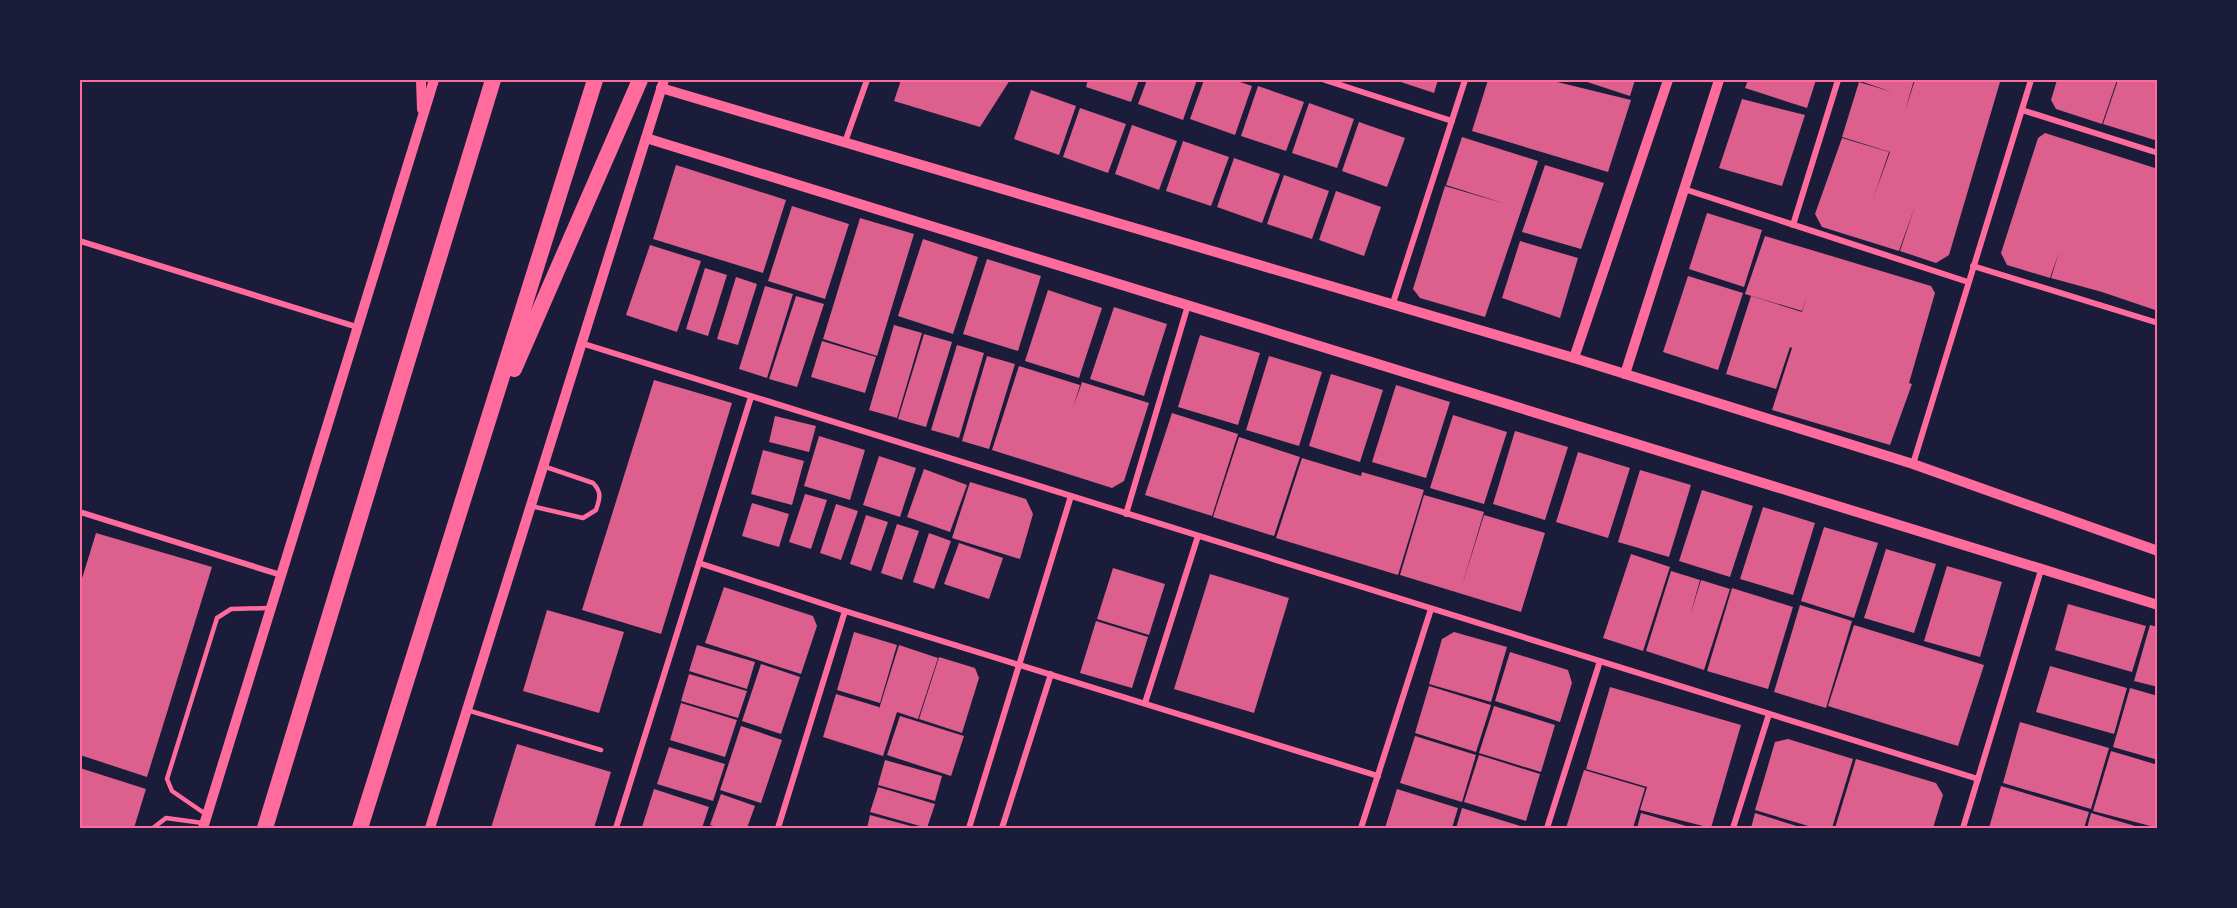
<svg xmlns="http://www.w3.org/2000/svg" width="2237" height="908" font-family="Barlow,sans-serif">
<rect width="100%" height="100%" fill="#1b1b3a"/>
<!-- building -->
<g fill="#dd5f8e">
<path d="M901,80h109l-30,47 -86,-26z"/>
<path d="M1088,80h51l-8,22 -45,-15z"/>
<path d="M1147,80h50l-14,40 -45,-16z"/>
<path d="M1204,80h30l18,6 -17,49 -45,-16z"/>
<path d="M1395,80h43l-4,13z"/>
<path d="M1488,80h61l82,20 -23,72 -136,-41z"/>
<path d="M1581,80h54l-5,16z"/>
<path d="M1748,80h68l-9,28 -62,-20z"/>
<path d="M1857,80h57l-9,31 10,-31h76l9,2 -51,173 -13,8 -36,-12 15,-45 -16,45 -77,-24 -7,-13 27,-76 47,14 -16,47 17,-47 -48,-15 17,-55 33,10z"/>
<path d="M2057,80h60l-15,44 -46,-15 -5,-9z"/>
<path d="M2118,80h40v61l-55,-17z"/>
<path d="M1258,86l46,16 -18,49 -45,-15z"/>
<path d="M1031,90l45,16 -17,49 -45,-16z"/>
<path d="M1742,99l63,16 -23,71 -63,-18z"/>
<path d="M1309,103l45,16 -17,49 -45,-15z"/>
<path d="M1080,108l46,16 -18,49 -45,-16z"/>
<path d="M1359,122l46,16 -18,49 -45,-16z"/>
<path d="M1132,125l45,16 -18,49 -44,-16z"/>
<path d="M2045,133l113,36v142l-56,-19 -51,-14 8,-26 -9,26 -43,-13 -6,-12 37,-115z"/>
<path d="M1462,137l76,24 -53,156 -65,-19 -7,-9 32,-103 61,18 -60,-19z"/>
<path d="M1183,141l46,16 -18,49 -45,-15z"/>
<path d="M1234,158l46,16 -18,49 -45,-16z"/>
<path d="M676,165l110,35 -23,73 -110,-34z"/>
<path d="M1545,165l59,18 -23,66 -59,-17z"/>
<path d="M1284,175l45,16 -17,48 -45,-15z"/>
<path d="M1336,191l45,16 -17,49 -45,-16z"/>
<path d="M792,206l57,18 -24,75 -57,-18z"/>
<path d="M1707,213l55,17 -18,57 -55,-18z"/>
<path d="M860,218l54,16 -37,122 -54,-17z"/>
<path d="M1765,236l166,50 4,7 -26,90 3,1 -22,61 -118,-35 20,-62 -2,-1 -14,42 -50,-15 25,-78 51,16 5,-15 -5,14 -57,-17z"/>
<path d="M923,239l55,18 -25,77 -55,-18z"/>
<path d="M1520,241l58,17 -18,60 -58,-20z"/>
<path d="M650,245l51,16 -24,71 -51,-17z"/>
<path d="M987,259l54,17 -23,75 -55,-17z"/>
<path d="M705,268l22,7 -19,61 -22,-7z"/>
<path d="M1688,276l55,17 -25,77 -55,-18z"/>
<path d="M736,277l21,7 -19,61 -21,-6z"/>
<path d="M765,286l28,8 -26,84 -28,-9z"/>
<path d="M1048,290l54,18 -23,70 -54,-17z"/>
<path d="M796,296l28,8 -27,83 -28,-8z"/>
<path d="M1114,307l53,17 -23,72 -54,-17z"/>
<path d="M894,325l28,8 -25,85 -28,-8z"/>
<path d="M924,334l28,8 -26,85 -28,-8z"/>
<path d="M1200,335l60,18 -22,72 -60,-18z"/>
<path d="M822,341l54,16 -11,36 -54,-16z"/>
<path d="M957,345l27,8 -25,85 -28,-8z"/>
<path d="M987,356l28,8 -26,85 -27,-8z"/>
<path d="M1269,356l53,16 -23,74 -53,-16z"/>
<path d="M1019,366l61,19 -7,23 9,-26 67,21 -25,78 -12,7 -120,-38z"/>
<path d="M1331,374l52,16 -23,72 -51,-16z"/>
<path d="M654,380l78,23 -71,231 -79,-24z"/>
<path d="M1396,385l54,17 -24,76 -54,-16z"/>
<path d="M1172,413l66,21 -26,82 -67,-21z"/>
<path d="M1453,415l54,17 -23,72 -54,-16z"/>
<path d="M775,416l41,10 -7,26 -40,-10z"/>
<path d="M1515,431l53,16 -23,73 -52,-16z"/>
<path d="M819,436l46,14 -15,50 -46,-14z"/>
<path d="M1239,437l61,20 -26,79 -61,-19z"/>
<path d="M763,450l41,11 -12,44 -41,-11z"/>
<path d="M1578,452l52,16 -22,70 -52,-16z"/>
<path d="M879,456l37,12 -16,49 -37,-12z"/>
<path d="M1302,458l59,18 1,-4 62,18 -26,85 -122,-37z"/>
<path d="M924,469l43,16 -17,47 -43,-15z"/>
<path d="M1640,470l51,15 -22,72 -51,-15z"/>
<path d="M970,482l56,17 7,15 -13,45 -68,-21z"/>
<path d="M1702,490l51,16 -23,71 -51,-16z"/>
<path d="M805,494l22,6 -16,49 -22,-7z"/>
<path d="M1424,495l60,17 -23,77 23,-74 61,18 -24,79 -121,-37z"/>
<path d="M752,503l37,11 -10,33 -37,-11z"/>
<path d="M836,504l22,7 -17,49 -21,-7z"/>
<path d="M1763,507l52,16 -22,72 -53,-16z"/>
<path d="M866,515l22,7 -17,49 -21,-7z"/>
<path d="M897,524l22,7 -17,49 -21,-7z"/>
<path d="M1824,527l54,16 -24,75 -53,-17z"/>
<path d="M96,533l116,34 -65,210 -67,-22v-170z"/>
<path d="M929,533l22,8 -17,48 -21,-7z"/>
<path d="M959,543l44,15 -14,41 -45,-15z"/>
<path d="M1886,549l50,15 -22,69 -50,-15z"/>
<path d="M1631,554l39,13 -27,84 -40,-13z"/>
<path d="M1947,566l55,16 -22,75 -56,-16z"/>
<path d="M1113,568l52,16 -16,51 -52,-16z"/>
<path d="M1671,571l29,9 -10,36 11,-36 29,9 -26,81 -58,-19z"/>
<path d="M1210,574l79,24 -35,115 -80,-24z"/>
<path d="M724,587l89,29 4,10 -16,48 -96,-31z"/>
<path d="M1732,588l61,19 -25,82 -61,-18z"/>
<path d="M2068,604l78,22 -14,46 -77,-22z"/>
<path d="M1800,605l52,16 -26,87 -52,-16z"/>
<path d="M547,610l77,22 -25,81 -76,-22z"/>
<path d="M1096,621l52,16 -16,51 -52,-15z"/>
<path d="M1854,625l130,40 -26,81 -130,-40z"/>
<path d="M2150,625l8,2v60l-24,-6z"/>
<path d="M854,632l43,13 -17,58 -43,-13z"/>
<path d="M1454,632l53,15 -16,55 -62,-18 13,-45z"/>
<path d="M697,645l58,17 -8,27 -58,-18z"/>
<path d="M899,645l39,13 -20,61 -21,-7 -14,44 -60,-19 13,-43 43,13v2z"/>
<path d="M1510,652l58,18 4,13 -12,39 -65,-21z"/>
<path d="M939,657l36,11 4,10 -17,55 -43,-14z"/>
<path d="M761,664l39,13 -19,57 -39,-13z"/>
<path d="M2050,666l77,22 -13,46 -78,-22z"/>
<path d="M689,674l58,17 -9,27 -57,-17z"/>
<path d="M1429,686l62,19 -15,47 -61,-19z"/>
<path d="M1610,687l131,38 -30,103 -71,-18 7,-23 -61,-18z"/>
<path d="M2130,688l28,8v64l-45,-13z"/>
<path d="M681,703l56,17 -12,37 -55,-17z"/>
<path d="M1494,706l61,19 -14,47 -62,-19z"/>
<path d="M900,716l64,20 -13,40 -64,-21z"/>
<path d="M2020,722l89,26 -18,61 -88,-26z"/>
<path d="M741,726l41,14 -21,63 -41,-13z"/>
<path d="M1415,736l61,19 -14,47 -62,-19z"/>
<path d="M1788,739l65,20 -21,69h-17l-60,-18 20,-68z"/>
<path d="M517,744l94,28 -17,56h-103z"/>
<path d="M669,747l56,17 -12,37 -56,-17z"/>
<path d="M2111,751l47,14v63l-65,-17z"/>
<path d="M1479,755l61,19 -14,47 -62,-19z"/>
<path d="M1856,759l80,24 7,12 -10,33h-98z"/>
<path d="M885,760l57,16 -7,25 -57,-16z"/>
<path d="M80,768l66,21 -12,39h-54z"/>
<path d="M1584,770l61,18 -12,40h-67z"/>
<path d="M2001,786l88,26 -5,16h-95z"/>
<path d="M878,787l57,17 -8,24 -57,-16z"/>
<path d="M654,789l55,18 -7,21h-54l-6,-1z"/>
<path d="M1397,789l61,19 -6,20h-67z"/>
<path d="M721,794l34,12 -8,22h-27l-10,-3z"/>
<path d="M1462,808l65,20h-71z"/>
<path d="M1641,813l52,15h-56z"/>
<path d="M1755,813l48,15h-52z"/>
<path d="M2091,813l51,15h-55z"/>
<path d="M870,815l48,13h-51z"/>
</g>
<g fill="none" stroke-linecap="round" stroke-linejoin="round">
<!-- service -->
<g stroke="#ff6b9d" stroke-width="4.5">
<path d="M531,506l52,12 13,-8c4,-12 6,-18 -3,-27l-50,-17"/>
<path d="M467,710l134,40"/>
<path d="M207,815l-35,-24 -5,-12 50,-161 14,-9 38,-1"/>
<path d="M153,828l13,-10 37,5"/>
</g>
<!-- minor -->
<g stroke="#ff6b9d" stroke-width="6">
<path d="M1325,80l127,41"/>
<path d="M2022,110l136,43"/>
<path d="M845,142l22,-62"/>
<path d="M1684,189l284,93"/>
<path d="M1793,225l45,-145"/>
<path d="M80,241l277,86"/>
<path d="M1973,266l185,57"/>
<path d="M1393,303l72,-223"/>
<path d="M581,343l1397,436"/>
<path d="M1913,464l118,-384"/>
<path d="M80,512l201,63"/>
<path d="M1126,514l62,-209"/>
<path d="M699,563l146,48 533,165"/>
<path d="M1145,703l53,-167"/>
<path d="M616,828l135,-431"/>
<path d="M778,828l67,-217"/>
<path d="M969,828l102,-332"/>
<path d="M1002,828l49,-154"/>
<path d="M1361,828l70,-219"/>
<path d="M1547,828l53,-167"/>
<path d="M1733,828l36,-114"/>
<path d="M1963,828l78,-258"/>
</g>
<!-- tertiary -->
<g stroke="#ff6b9d" stroke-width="10">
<path d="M421,80l1,29"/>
<path d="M661,88l913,270 339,106 245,87"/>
<path d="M646,138l1512,467"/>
<path d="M1574,358l94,-278"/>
<path d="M1625,374l94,-294"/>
<path d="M203,828l231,-748"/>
<path d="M430,828l234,-748"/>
</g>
<!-- motorway -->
<g stroke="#ff6b9d" stroke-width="16">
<path d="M514,369l126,-289"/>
<path d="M265,828l228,-748"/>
<path d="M360,828l235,-748"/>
</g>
</g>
<!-- border -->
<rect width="2237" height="908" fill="none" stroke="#1b1b3a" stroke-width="162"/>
<rect x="81" y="81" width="2075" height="746" fill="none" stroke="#ff6b9d" stroke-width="2"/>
</svg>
